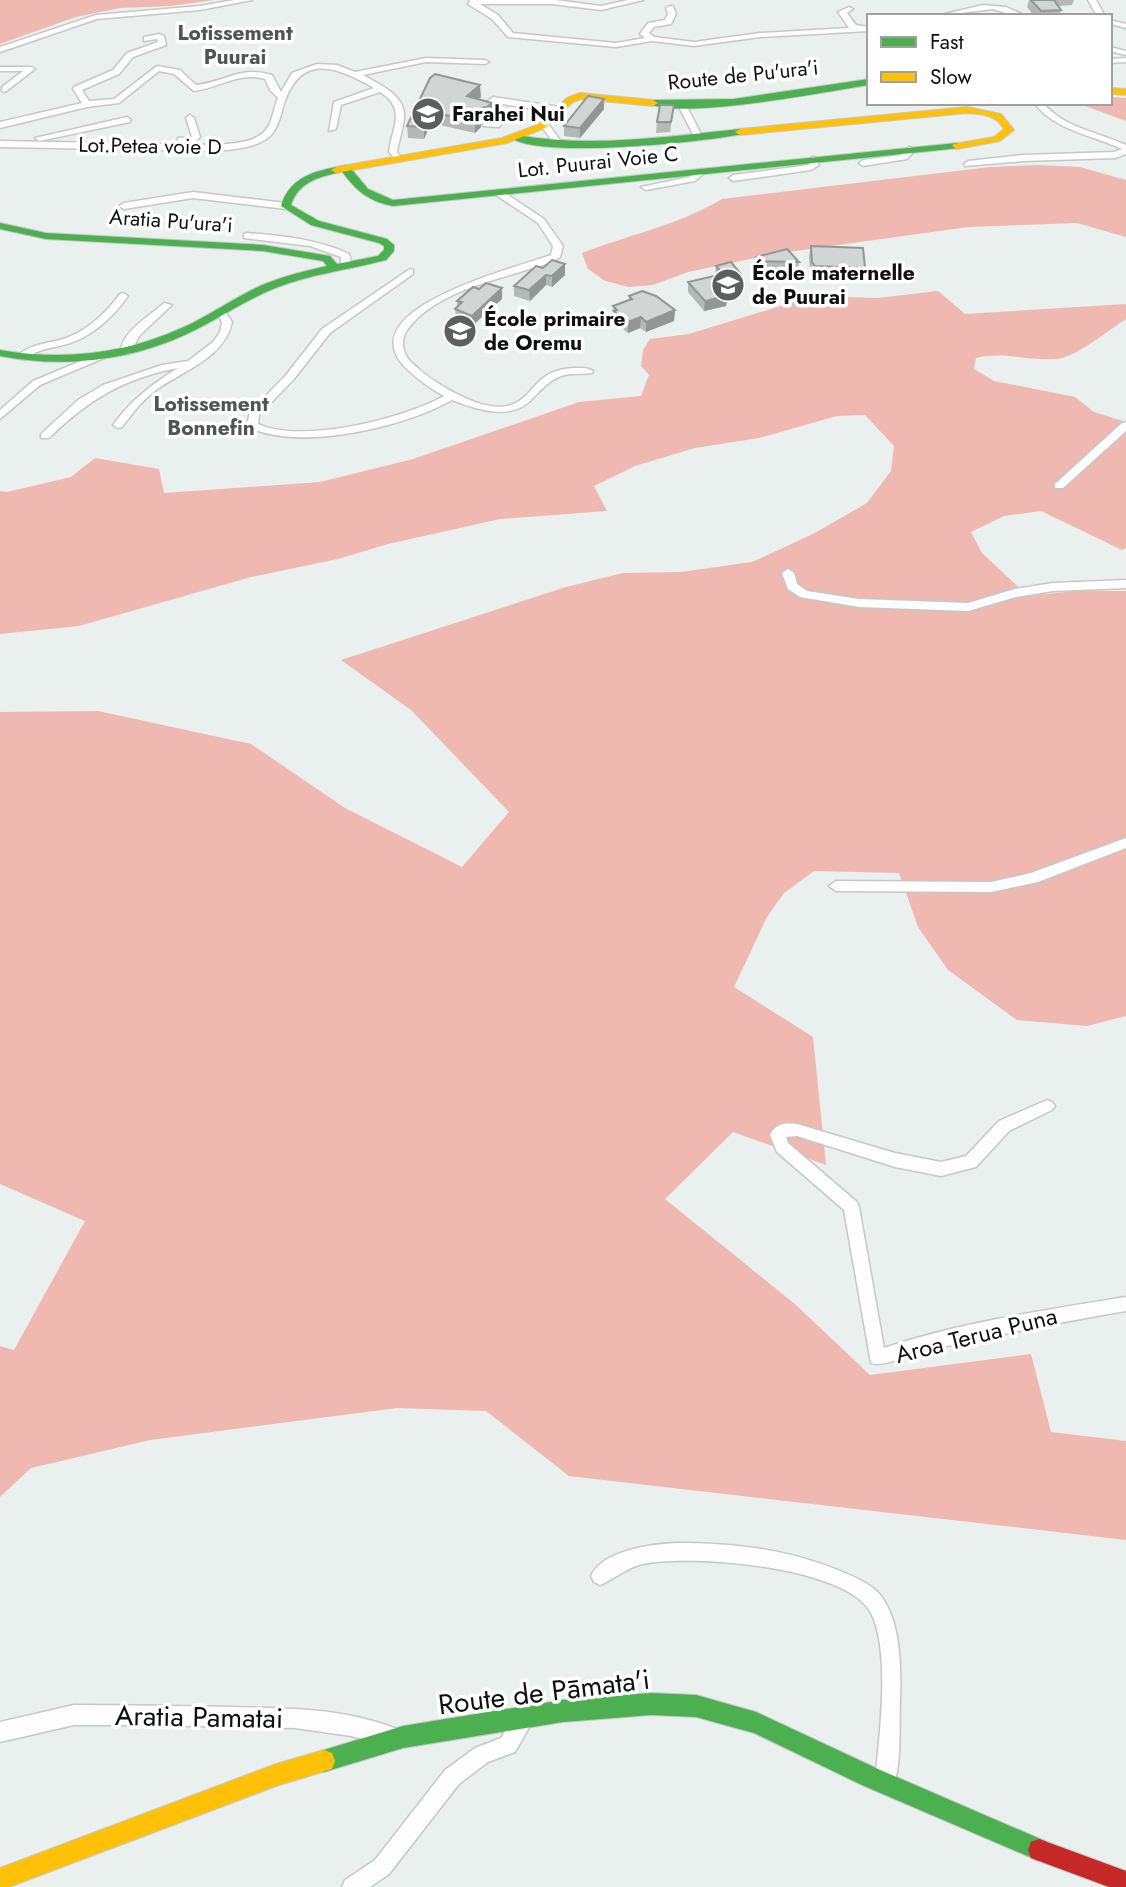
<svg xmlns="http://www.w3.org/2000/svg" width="1126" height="1887" font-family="Jost,sans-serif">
<rect width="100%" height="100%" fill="#eaf0ee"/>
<!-- forest -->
<g fill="#efb8b1">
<path d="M0,0h214l-43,6 -51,2 -44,9 -76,27z"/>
<path d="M1110,97l16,1v23l-49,-18h33z"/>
<path d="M1039,165l41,2 46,13v57l-49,-14 -109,4 -194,27 -86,18 -35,13 -24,2 -24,-6 -17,-12 -6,-16c46,-18 97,-28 140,-54l268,-32z"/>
<path d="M938,291l27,23 161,-10v15c-17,11 -51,39 -70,40 -28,2 -53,-8 -80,-1l-2,11 20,12 81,16 19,15 32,10v126l-4,2 -81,-39 -37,5 -33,16 11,21 46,43 47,-5h51v425l-39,10 -70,-6 -69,-50 -30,-43 -19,-54 -85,-2 -30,22 -17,24 -33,70 79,50 13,128 -93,-33 -68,67 131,106 74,70 161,-21 20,78 75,9v99l-557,-64 -83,-65 -89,-3 -247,32 -119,28 -31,29v-151l14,4 71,-129 -85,-37v-472l98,-1 153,33 94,64 117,59 47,-55 -98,-102 -70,-50 225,-73 57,-14 58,-1 71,-10 61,-28 54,-31 24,-32 3,-25 -29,-31 -28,1 -78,22 -64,10 -60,18 -41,20 13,25 -107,8 -112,25 -50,15 -87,18 -172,49 -79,8v-143l7,1 64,-15 24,-19 64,11 5,24 156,-11 93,-23 166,-57 62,-6 8,-21 -8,-9 2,-16 7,-11 39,-5 124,-38 64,2z"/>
</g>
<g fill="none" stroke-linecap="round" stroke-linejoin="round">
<defs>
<g id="street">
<path d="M234,0h18l-52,10 -103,9 -97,33v-5l96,-32 104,-9z"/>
<path d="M470,0h85l46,6 27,-6h15l-42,10 -49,-6h-72l18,11 15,18 103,10 29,-5 -5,-4 8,-11 17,-3 3,-6 -2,-6 4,-2h3l3,8 -5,10 -17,3 -5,6 5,4 40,5 66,-9 89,-5 -11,-16 11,-5 4,2 -6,4 9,12 13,2v4l-109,6 -66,9 -42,-5 -36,6 -108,-10 -16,-18 -24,-15z"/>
<path d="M1088,0h8l9,16h-8z"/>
<path d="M983,5l23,2 20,9h-11l-22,-7 -56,7z"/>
<path d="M1110,20l16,4v4l-16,-4z"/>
<path d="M160,34l4,2 2,9 -33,12 -14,17 -37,16 7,11 25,-2 43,-33 23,4 16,15c30,-3 44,-20 76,-10l9,17 11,-19 25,-9 20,1 18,7 71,-14 59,2 4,2 -4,2 -59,-2 -63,13c17,10 43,20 41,43 -1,11 -5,22 -7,34l4,6 -4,3 -8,-9c3,-25 18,-43 -9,-60l-39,13 -5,24 -7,2 5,-29 40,-14c-36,-20 -71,-36 -89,13 -4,12 -6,26 -15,35 -13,12 -35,13 -52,15l-218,-4v-6l218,4c17,-2 42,-2 51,-20 4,-8 5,-18 9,-27l-8,-8 -5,-11c-24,-8 -47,9 -71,12l-20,-17 -15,-3 -40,32 -32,4 -87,21v-6l82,-19 -9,-14 1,-2 39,-17 14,-17 31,-11 -1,-3 -13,2v-4z"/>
<path d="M1110,47l16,4v4l-16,-4z"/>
<path d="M1126,58v4l-16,1v-4z"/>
<path d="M0,67h31l4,2 -30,23 -3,-1v-4l21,-16h-23z"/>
<path d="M493,97l67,10 4,3 -4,3 -65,-10 -2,3 17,8 -11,13 -16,-1v-4h11l7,-7 -14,-5 -3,-6z"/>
<path d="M679,103l7,2 17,33 -1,2 -7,-2 -17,-33z"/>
<path d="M1034,103h9c21,25 55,29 83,42v9l-11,4 -92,3 -58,5 -1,-2 4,-3 55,-6 91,-3 8,-3c-30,-14 -66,-18 -88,-46z"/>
<path d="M190,115l4,3 6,19 -6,6 -16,-1v-4l14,-1 -6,-19z"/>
<path d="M127,117l4,3 -1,2 -91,19 -4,-3z"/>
<path d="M541,122h6l15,21 -1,2h-6l-15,-21z"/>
<path d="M909,147l7,2 -9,10 -44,7 -4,-3 4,-3 38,-5z"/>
<path d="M814,157l3,1 2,7 -8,5 -78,11 -4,-3 4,-3 76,-10 2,-7z"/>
<path d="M701,169l4,3 -10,9 -49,9 -5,-3 48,-10z"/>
<path d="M496,191h6l42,28 19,27 -3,11c-11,8 -27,10 -40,15 -37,11 -88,24 -112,57 -8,10 -6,24 3,33 19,19 72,53 100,43 25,-9 23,-35 62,-37 8,0 14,-1 20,3l-1,2c-11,2 -23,-1 -33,4 -12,5 -20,15 -29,24 -21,20 -54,8 -78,-1 -47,27 -153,52 -204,27l-1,-2 3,-13 36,-37 36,-46 88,-60 3,1v4l-83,59 -36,46 -35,36 -1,9c43,20 145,-5 186,-28 -13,-7 -24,-15 -35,-25 -68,-61 107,-103 142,-116l2,-9 -15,-23 -42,-28z"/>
<path d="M193,192l93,11 5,3 -5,3 -93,-11 -69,11 -5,-3 5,-3z"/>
<path d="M247,233c35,3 70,6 102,21l2,8 6,4 -8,2 -8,-5v-6l-31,-11 -66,-8v-4z"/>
<path d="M123,293l5,3c-15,21 -36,41 -61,48 -15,4 -30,5 -42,15l-9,-2c13,-13 30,-13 47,-18 23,-7 43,-26 57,-45z"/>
<path d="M164,303l8,2 -32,30 -11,19h-8c-2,-21 29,-38 43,-51z"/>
<path d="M218,309h6l8,13c-7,36 -50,49 -76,68 -14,10 -24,24 -34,37l-4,1 -5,-3c18,-25 39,-41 65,-57 -54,10 -90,32 -129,70h-8v-4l37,-34 25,-15 59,-20 26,-4 25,-19 7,-10 2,-10 -6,-11z"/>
<path d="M100,353l4,1v4l-64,27 -40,34v-9l33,-29z"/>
<path d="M1126,422v9l-63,57h-8v-4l67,-61z"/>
<path d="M788,569l6,4 3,11 10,7 52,8 109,4 47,-14 38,-6 73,-3v8l-73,3 -37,6 -48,14 -109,-4 -59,-10 -12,-8 -6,-16z"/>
<path d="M1126,838v10l-88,34 -47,10 -155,-1 -7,-5 7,-5 155,1 40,-9z"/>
<path d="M1047,1100l5,2 3,4 -3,4 -43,21 -33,36 -35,9 -46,-9 -98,-31 -11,1 2,6 69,59 2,5 25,141c78,-26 161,-38 242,-51v14c-66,11 -132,25 -198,39 -14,3 -46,18 -57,13l-27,-153 -67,-58 -7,-17c6,-12 15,-12 27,-11l98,29 46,9 25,-6 33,-35z"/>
<path d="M677,1543c57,0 110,6 163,28 14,6 31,12 41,25 20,27 20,71 19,104 -1,25 2,67 -8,90l-7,3 -7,-3 -3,-7c4,-44 16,-131 -4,-170 -25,-47 -181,-59 -228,-49 -16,3 -28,15 -43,21l-6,-3 -3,-6c11,-26 62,-32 86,-33z"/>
<path d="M74,1705c52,0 105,1 157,2 55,1 114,1 166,22l3,7 -3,7 -7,3 -39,-10 -56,-8 -145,-3h-76l-74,17v-20z"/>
<path d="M525,1707l7,3 3,7 -20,35 -27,10 -29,22 -70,90 -19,13h-28l3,-7 30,-20 70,-90 30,-22 26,-10 17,-28z"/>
</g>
<g id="fast">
<path d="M869,79v6c-39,6 -193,36 -221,18l5,-3 81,-1z"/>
<path d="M740,129l3,1v4c-41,8 -200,25 -232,4l5,-3c75,13 149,2 224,-6z"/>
<path d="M957,143l5,3 -2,2 -567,58c-26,-5 -39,-17 -54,-39l9,-2 20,24 25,11z"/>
<path d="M336,167l4,1v4c-21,5 -42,10 -49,33l28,16 68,18 7,6v6l-8,9c-38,10 -76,14 -113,29 -27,11 -50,27 -76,40 -61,31 -130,40 -197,27v-6c63,11 126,4 184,-23 26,-12 50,-29 76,-41 21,-9 44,-15 67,-20l-4,-5 -60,-10 -217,-12 -46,-10v-6l46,10 217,12 67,11 7,8 41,-8 6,-6v-4l-5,-3 -68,-18 -30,-19c8,-27 30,-34 55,-39z"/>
<path d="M651,1693l45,2 60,17 122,57 169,73 3,8 -3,8 -8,3 -177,-76 -108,-52 -58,-16 -45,-2 -88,7 -160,26 -79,24 -8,-3 -3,-8 3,-8 8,-3 79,-24 160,-26z"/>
</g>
<g id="slow">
<path d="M1110,88l16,1v6l-16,-1z"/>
<path d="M580,93l73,7 5,3 -5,3 -72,-7 -8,3 -28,26 -38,15 -171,30 -5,-3 5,-3 166,-29 37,-14 28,-26z"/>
<path d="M967,107l34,7 13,16 -14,11 -43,8 -5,-3 2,-2 40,-7 10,-8c-8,-14 -22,-15 -37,-16l-227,22 -5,-3 5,-3z"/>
<path d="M324,1750l8,3 3,8 -3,8 -56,17 -267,101h-9v-19l276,-104z"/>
</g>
<path id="jam" d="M1039,1839l87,32v16h-17l-78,-29 -3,-8 3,-8z"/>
</defs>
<!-- street casing -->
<use href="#street" stroke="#c4c8c7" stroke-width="3"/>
<!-- fast casing -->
<use href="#fast" stroke="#c4c8c7" stroke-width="2"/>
<!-- slow casing -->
<use href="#slow" stroke="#c4c8c7" stroke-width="2"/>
<!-- jam casing -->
<use href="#jam" stroke="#c4c8c7" stroke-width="2"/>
<!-- street -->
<use href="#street" fill="#fcfdfc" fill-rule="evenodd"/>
<!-- fast -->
<use href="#fast" fill="#4caf50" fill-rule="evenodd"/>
<!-- slow -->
<use href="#slow" fill="#ffc107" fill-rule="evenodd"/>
<!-- jam -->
<use href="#jam" fill="#c62828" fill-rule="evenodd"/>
</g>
<!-- wall -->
<g fill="#b4b8b7">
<path d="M1029,0h45l-2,5 -13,1 2,4 -1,6h-26l-7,-9z"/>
<path d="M430,78l51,19 -3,2 14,16 -4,4 -7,1v7l-6,6 -44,-10 -7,16 -16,-1 -1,-12z"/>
<path d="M674,105l-4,27 -14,1 1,-11z"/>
<path d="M604,109l-24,29 -16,-2v-10z"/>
<path d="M811,246l54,22 -2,10 -49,-1 -4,-4 -1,-17z"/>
<path d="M756,257l43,5 -1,10 -43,-1z"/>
<path d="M536,266l29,9 -13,12 -6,-2 -16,16 -16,-5v-10z"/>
<path d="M716,266l23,17 -1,1 2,2 -1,11 -12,3 -1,6 -22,5 -16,-19v-10l27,-6z"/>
<path d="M502,288v11l-30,27 -16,-7 -1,-10 2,-2v-6l22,-12z"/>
<path d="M629,296l46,14 -1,11 -28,11 -6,-4 -12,5 -14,-11v-4l-2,-1 1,-11 16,-6z"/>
</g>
<!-- shaded-wall -->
<g fill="#929695">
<path d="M480,85l1,12 -13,10 -1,-11z"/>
<path d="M604,99v10l-24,29v-10z"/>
<path d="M492,103v12l-4,4 -7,1v7l-6,6v-12l6,-13z"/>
<path d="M430,112l1,11 -7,16v-12z"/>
<path d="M565,264v11l-13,12v-11z"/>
<path d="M740,273l-1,10 -10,3 1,-11z"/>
<path d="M546,275v10l-16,16 -1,-11z"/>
<path d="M740,286l-1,11 -12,3 -1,6 -22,5 1,-10 18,-11z"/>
<path d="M502,288v11l-30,27v-10z"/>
<path d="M675,310l-1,11 -28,11v-10z"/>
<path d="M641,317l-1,11 -12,5v-11z"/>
</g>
<!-- building -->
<g fill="#d1d6d5" stroke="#929695" stroke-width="2">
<path d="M1031,0h23l7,10 -20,1z"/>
<path d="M435,74l45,11 -13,11 25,7 -5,4 -6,1 -1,7 -5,6 -45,-9 -6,15 -17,-1 23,-48z"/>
<path d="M588,96l16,3 -24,29 -16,-2z"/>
<path d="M660,105h14l-3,17h-14z"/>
<path d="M811,246l52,2 2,20 -50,-2 -3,-4z"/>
<path d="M787,249l12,13 -43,-1v-4z"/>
<path d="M552,260l13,4 -13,12 -6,-1 -17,15 -15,-4 22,-20 7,2z"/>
<path d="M731,262l9,11 -10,2 10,11 -17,4 4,6 -22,5 -17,-19 35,-8 -7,-8z"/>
<path d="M486,283l16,5 -30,28 -17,-7 7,-7 -5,-1 16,-14 6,2z"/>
<path d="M642,291l14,5 19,14 -29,12 -5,-5 -13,5 -14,-11 3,-1 -4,-4 19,-7 -3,-3z"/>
</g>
<!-- icons -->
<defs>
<symbol id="school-disc" viewBox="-11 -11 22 22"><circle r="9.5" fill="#5b5f5e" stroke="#fff"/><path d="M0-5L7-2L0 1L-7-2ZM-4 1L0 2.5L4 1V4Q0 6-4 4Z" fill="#fff"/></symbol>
</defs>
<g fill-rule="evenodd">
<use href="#school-disc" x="409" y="95" width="38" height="38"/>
<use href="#school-disc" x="709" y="266" width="38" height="38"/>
<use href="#school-disc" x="441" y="312" width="38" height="38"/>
</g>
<g text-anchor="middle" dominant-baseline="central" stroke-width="7" stroke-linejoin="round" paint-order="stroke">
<!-- far-neighbourhood labels -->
<g font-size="21" font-weight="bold" fill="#4d5653" stroke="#fff">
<text x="235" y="33">Lotissement<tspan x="235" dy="24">Puurai</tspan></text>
<text x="211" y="404">Lotissement<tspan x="211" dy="24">Bonnefin</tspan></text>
</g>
<!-- far-street labels -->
<g font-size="21" fill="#0e1110" stroke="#fff">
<text transform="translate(743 75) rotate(-6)">Route de Pu'ura'i</text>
<text transform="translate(150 146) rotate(1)">Lot.Petea voie D</text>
<text transform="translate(598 162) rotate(-6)">Lot. Puurai Voie C</text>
<text transform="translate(171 221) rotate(4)">Aratia Pu'ura'i</text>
</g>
<!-- far-poi labels -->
<g font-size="21" font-weight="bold" fill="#0e1110" stroke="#fff" text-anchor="start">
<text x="452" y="114">Farahei Nui</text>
<text x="752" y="273">École maternelle<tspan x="752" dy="24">de Puurai</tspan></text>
<text x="484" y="319">École primaire<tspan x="484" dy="24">de Oremu</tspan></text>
</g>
<!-- street labels -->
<g font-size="24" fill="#0e1110" stroke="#fff">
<text transform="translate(976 1335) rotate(-14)">Aroa Terua Puna</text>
</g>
<!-- near-street labels -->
<g font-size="28" fill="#0e1110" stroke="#fff">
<text transform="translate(544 1692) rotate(-7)">Route de Pāmata'i</text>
<text transform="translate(199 1717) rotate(1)">Aratia Pamatai</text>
</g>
</g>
<!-- legend -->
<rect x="867" y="14" width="245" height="91" fill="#ffffff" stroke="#9fa09f" stroke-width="2"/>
<rect x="881" y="37" width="35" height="10" fill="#4caf50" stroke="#9fa09f" stroke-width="2"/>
<text x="930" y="49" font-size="21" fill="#0e1110">Fast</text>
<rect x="881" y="72" width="35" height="10" fill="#ffc107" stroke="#9fa09f" stroke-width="2"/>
<text x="930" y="84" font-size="21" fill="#0e1110">Slow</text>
</svg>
